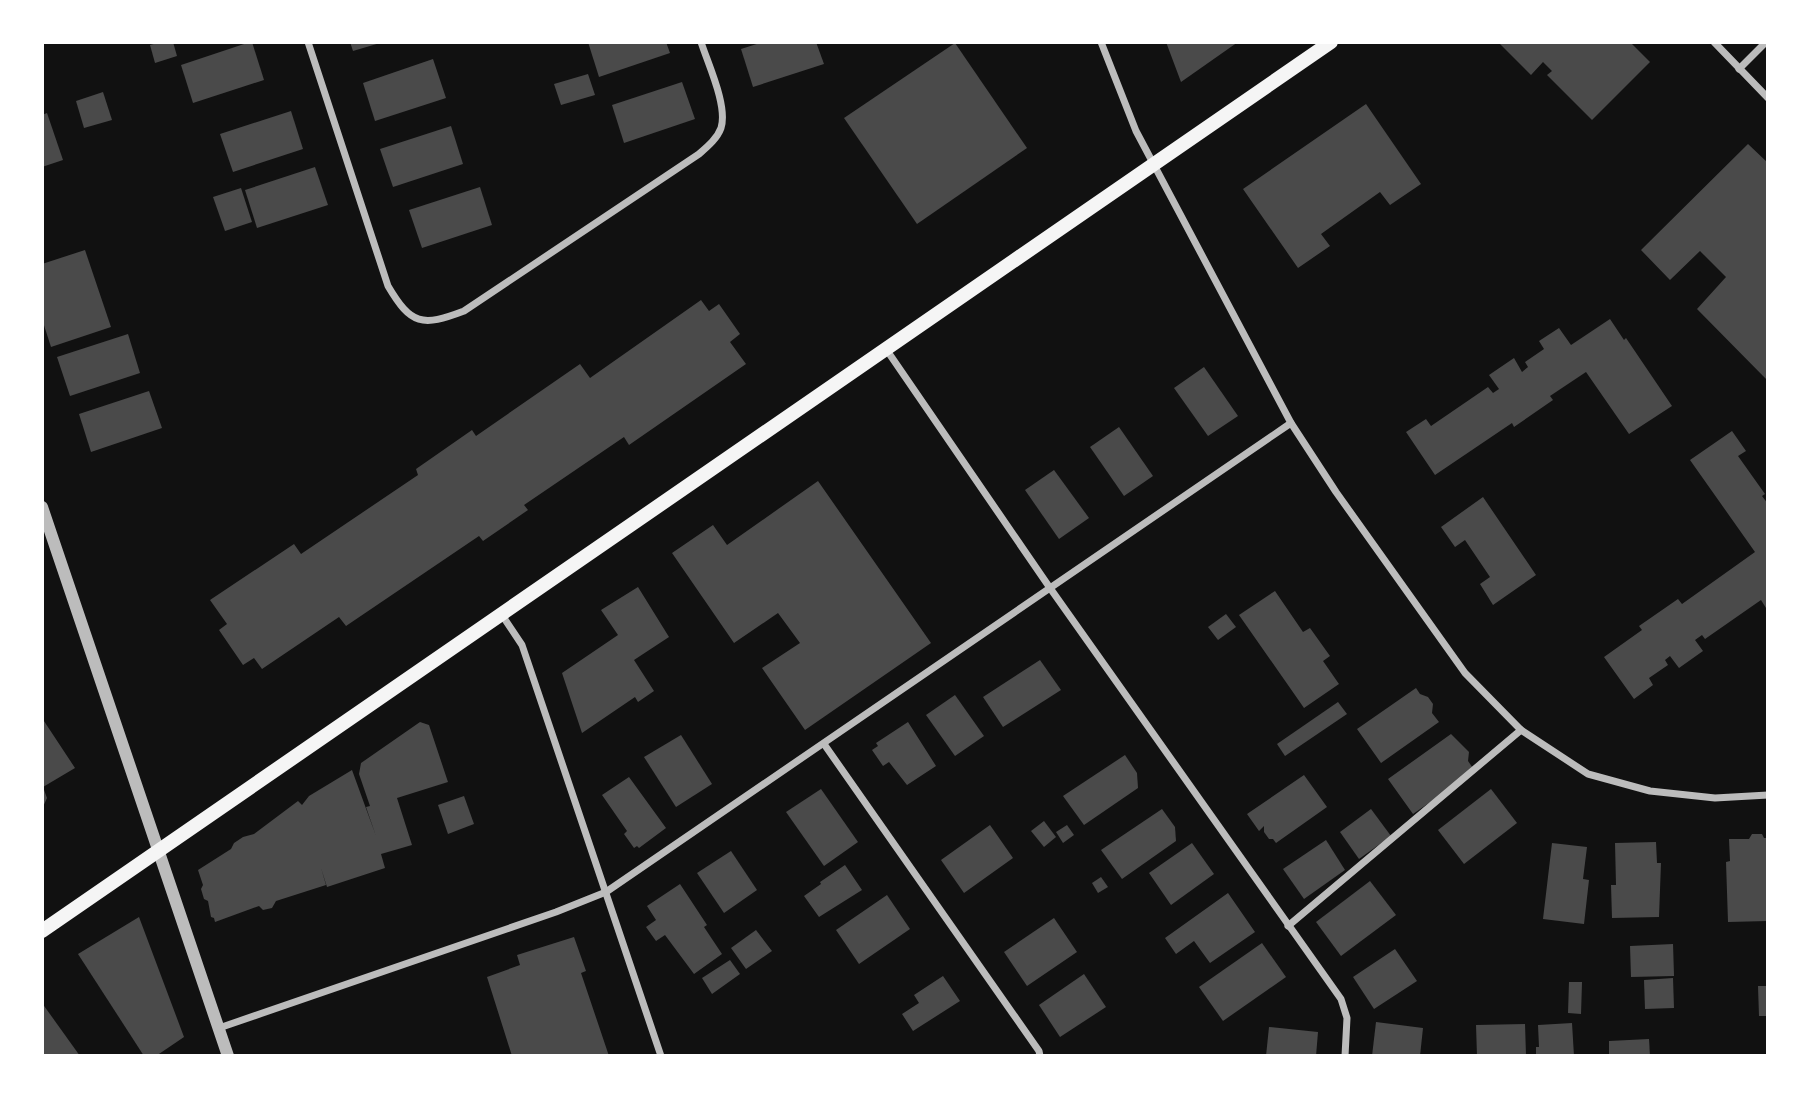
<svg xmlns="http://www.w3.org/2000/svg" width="1810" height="1098" font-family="'Varela Round',sans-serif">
<rect width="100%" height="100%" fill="#111"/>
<!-- building -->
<g fill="#4a4a4a">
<path d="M161,42h12l4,14 -22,7 -5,-18z"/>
<path d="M250,42h2l12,38 -71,23 -12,-38z"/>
<path d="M350,42h30v1l-27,8z"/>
<path d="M588,42h78l4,11 -71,24z"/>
<path d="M763,42h53l8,22 -71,23 -12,-38z"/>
<path d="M1166,42h72l-57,40z"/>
<path d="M1498,42h132l20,20 -58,58 -45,-45 5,-4 -9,-9 -12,13z"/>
<path d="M955,43l72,105 -110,76 -73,-106z"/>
<path d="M433,59l13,39 -71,23 -12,-38z"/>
<path d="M588,74l7,21 -34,10 -7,-21z"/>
<path d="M682,82l13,37 -71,24 -12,-38z"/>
<path d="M103,92l9,28 -28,8 -8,-27z"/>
<path d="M1366,104l55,80 -31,21 -10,-13 -59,42 9,12 -32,22 -55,-79z"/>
<path d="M291,111l12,38 -70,23 -13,-38z"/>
<path d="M47,113l16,47 -21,7v-52z"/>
<path d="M451,126l12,38 -70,23 -13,-38z"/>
<path d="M1748,144l20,19v218l-71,-72 29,-32 -26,-26 -30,29 -29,-30z"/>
<path d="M315,167l13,38 -71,23 -12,-38z"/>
<path d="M480,187l12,38 -70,23 -13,-38z"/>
<path d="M241,188l11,34 -27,9 -12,-34z"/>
<path d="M85,250l26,77 -60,20 -9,-28v-55z"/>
<path d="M701,300l8,11 10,-7 21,30 -10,8 16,22 -117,81 -5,-8 -100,68 4,5 -45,31 -4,-5 -133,90 -7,-9 -77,52 -8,-11 -11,7 -24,-35 8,-6 -17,-24 84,-56 7,10 117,-79 -2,-6 56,-39 4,6 104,-72 10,14z"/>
<path d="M1610,319l14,21 2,-2 46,68 -43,28 -43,-62 -36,24 3,4 -39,27 -2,-4 -77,52 -29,-43 20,-13 5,7 57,-39 5,6 6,-4 -10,-14 25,-17 8,14 6,-5 -3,-5 19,-13 -5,-8 20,-13 12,17z"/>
<path d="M128,334l12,39 -70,23 -13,-39z"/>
<path d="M1204,367l34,49 -30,20 -34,-48z"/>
<path d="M149,391l13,37 -71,24 -12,-38z"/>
<path d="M1119,427l34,49 -29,20 -34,-49z"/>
<path d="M1732,431l14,20 -8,5 27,38 -3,2 6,8v103l-2,1 -5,-8 -56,39 -3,-4 -7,5 8,11 -24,17 -9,-12 -5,4 3,5 -19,13 4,7 -19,14 -30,-42 38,-27 -3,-4 39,-27 4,5 73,-52 -65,-92z"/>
<path d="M1054,470l35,48 -30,21 -34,-49z"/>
<path d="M818,481l113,162 -126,87 -43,-62 38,-25 -22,-30 -44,30 -62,-90 41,-28 14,20z"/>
<path d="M1483,497l53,78 -43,30 -13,-21 10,-7 -25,-37 -10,7 -14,-20z"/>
<path d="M638,587l31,50 -35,23 20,31 -16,11 -3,-5 -53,36 -20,-60 56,-38 -17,-25z"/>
<path d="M1275,591l28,41 7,-4 20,28 -7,5 16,23 -35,24 -65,-93z"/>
<path d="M1226,614l10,13 -18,13 -10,-13z"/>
<path d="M1040,660l21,30 -58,37 -20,-30z"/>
<path d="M1416,688l4,6 8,3 5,7 -1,9 7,9 -58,41 -24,-34z"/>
<path d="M955,695l29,41 -29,20 -29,-41z"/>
<path d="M1338,702l9,12 -62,42 -8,-12z"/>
<path d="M42,718l33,50 -32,19 4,11 -5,11z"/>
<path d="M420,722l9,3 19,57 -51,16 15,47 -31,9 4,14 -58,19 -6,-19 5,17 -50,16 -4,7 -9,2 -4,-4 -44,16 -1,-4 -3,-1 -3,-16 -4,-2 -3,-10 2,-4 -5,-15 33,-21 3,-6 9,-6 11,-3 44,-33 4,4 7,-9 43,-26 24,66 -10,-29 4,-1 -11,-32 2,-11z"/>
<path d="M908,722l28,44 -29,19 -18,-23 -6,4 -11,-16 6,-4 -2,-3z"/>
<path d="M1451,734l18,18 -1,9 7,10 -62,43 -25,-35z"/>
<path d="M681,735l31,49 -36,23 -32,-50z"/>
<path d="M1125,755l12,18 1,15 -54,37 -21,-29z"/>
<path d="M1304,775l23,32 -51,36 -3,-4h-4l-5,-7v-6l-5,5 -12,-17z"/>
<path d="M629,777l37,51 -27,20 -2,-2 -3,2 -10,-14 3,-3 -25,-36z"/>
<path d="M821,789l37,53 -34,24 -38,-54z"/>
<path d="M1491,789l26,34 -53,41 -26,-34z"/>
<path d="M464,796l10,28 -26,10 -10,-29z"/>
<path d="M1162,809l13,18 1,14 -54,38 -21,-29z"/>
<path d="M1371,809l20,27 -32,23 -19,-27z"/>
<path d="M1044,821l12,16 -12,10 -13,-16z"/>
<path d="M990,825l23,33 -49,35 -23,-33z"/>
<path d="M1067,825l7,10 -11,8 -7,-11z"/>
<path d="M1752,834h10l2,4h4v83l-40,1 -2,-60 4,-1 -1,-22h20z"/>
<path d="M1326,840l19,30 -41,29 -21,-30z"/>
<path d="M1656,842l1,21h4l-2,54 -47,1 -1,-33h5l-1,-42z"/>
<path d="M1192,843l22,31 -43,31 -22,-32z"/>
<path d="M1552,843l35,4 -4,32 6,1 -5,44 -41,-5z"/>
<path d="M731,851l26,39 -33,23 -27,-40z"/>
<path d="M845,865l17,25 -43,27 -15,-21 17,-12 -1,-2z"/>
<path d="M1101,877l7,10 -10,6 -6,-10z"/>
<path d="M1370,881l26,34 -55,41 -25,-34z"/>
<path d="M680,884l27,41 -3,2 18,27 -28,20 -29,-39 -9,6 -10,-14 10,-7 -9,-14z"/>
<path d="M1228,893l27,39 -45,31 -16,-22 -18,13 -11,-16z"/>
<path d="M887,895l23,34 -51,35 -23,-34z"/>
<path d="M139,917l45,120 -28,19h-12l-66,-102z"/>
<path d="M1054,918l23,34 -50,34 -23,-34z"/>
<path d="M756,930l16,21 -26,18 -15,-21z"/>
<path d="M574,937l12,34 -5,2 28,83h-97l-25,-79 33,-12 -3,-10z"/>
<path d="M1262,943l24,34 -63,44 -24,-34z"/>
<path d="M1673,944l1,32 -43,1 -1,-31z"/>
<path d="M1395,949l22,32 -43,28 -21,-32z"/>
<path d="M730,960l10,14 -28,20 -10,-16z"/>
<path d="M1084,974l22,33 -46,30 -21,-32z"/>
<path d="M943,976l17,25 -47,30 -11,-17 17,-11 -5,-8z"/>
<path d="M1673,978l1,30 -29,1 -1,-29z"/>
<path d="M1569,982h13l-1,32 -13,-1z"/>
<path d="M1758,986h10v30h-9z"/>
<path d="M42,1003l38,53h-38z"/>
<path d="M1376,1022l47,6 -3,28h-48z"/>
<path d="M1572,1023l2,33h-38v-9h3l-1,-22z"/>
<path d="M1525,1024l1,32h-49l-1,-31z"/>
<path d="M1269,1027l49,5 -2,24h-50z"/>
<path d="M1649,1039l1,17h-41v-15z"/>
</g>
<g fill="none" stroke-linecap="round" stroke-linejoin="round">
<!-- minor -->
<g stroke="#bcbcbc" stroke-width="7">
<path d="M308,42l80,244c23,39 34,41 76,25l235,-157c8,-7 18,-15 22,-26 7,-22 -13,-64 -20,-86"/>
<path d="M1101,42l35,89 155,292 45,69 129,181 56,57 67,44 62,17 65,7 53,-3"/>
<path d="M1714,42l54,56"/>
<path d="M1739,69l27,-27"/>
<path d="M886,349l164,239 291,411 6,19 -2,38"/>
<path d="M502,615l20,30 139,411"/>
<path d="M824,744l215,307 1,5"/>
<path d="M1288,926l233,-196"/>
<path d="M219,1028l337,-116 50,-20 685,-469"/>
</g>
<!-- tertiary -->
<path stroke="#bcbcbc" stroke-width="12" d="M42,507l186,549"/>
<!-- secondary -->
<path stroke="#f5f5f5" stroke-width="14" d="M42,931l1289,-889"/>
</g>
<!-- border -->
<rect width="1810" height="1098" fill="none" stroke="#ffffff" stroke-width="88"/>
</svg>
